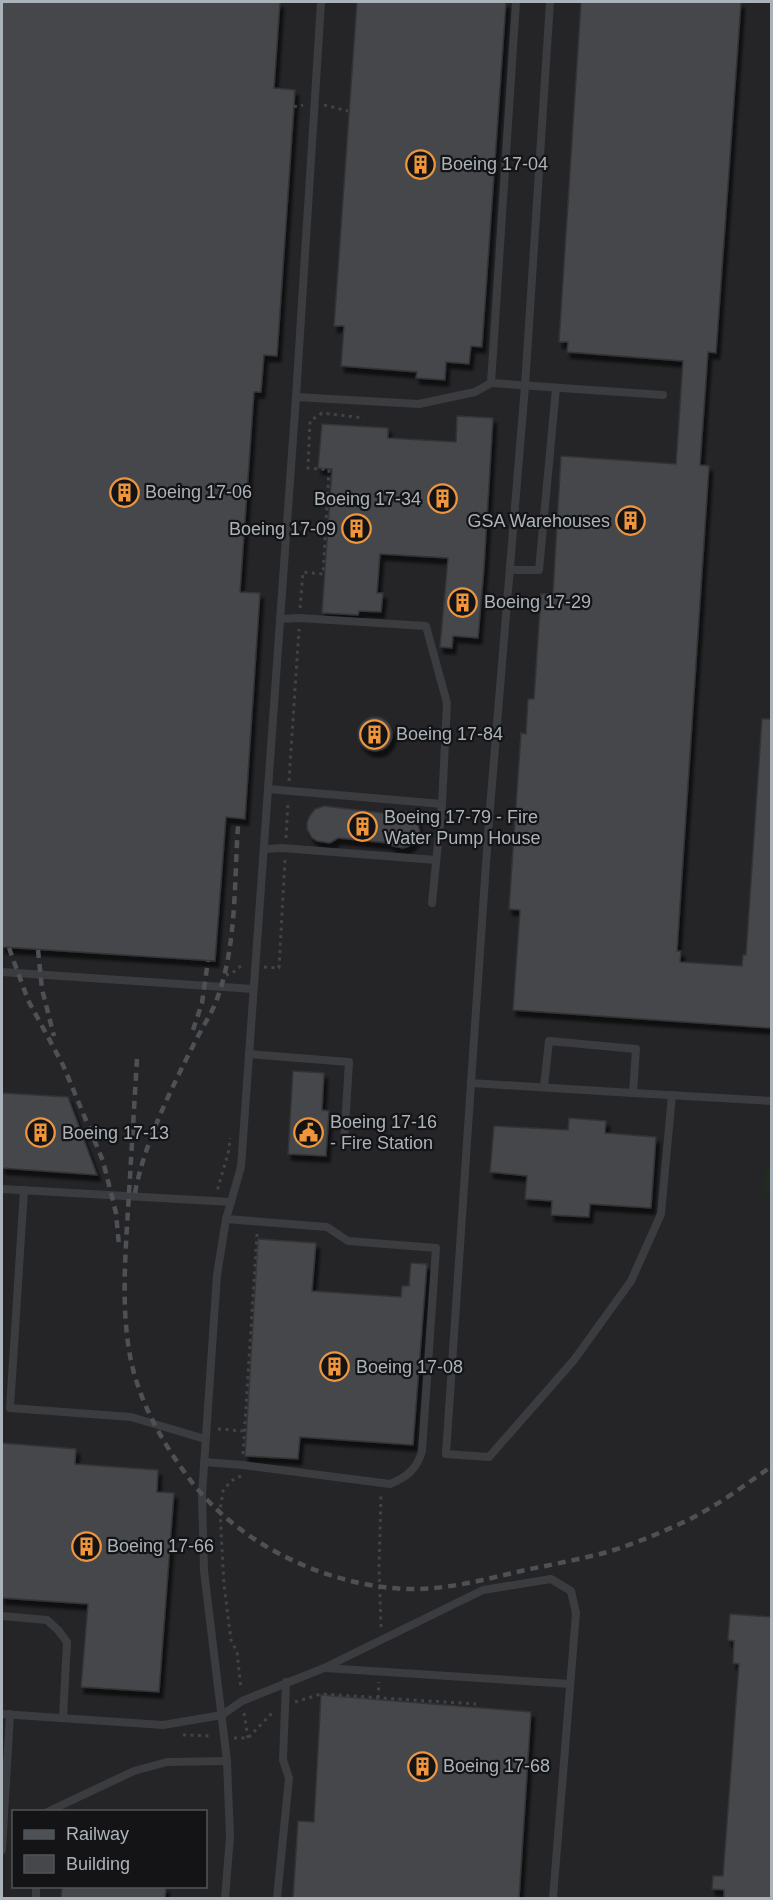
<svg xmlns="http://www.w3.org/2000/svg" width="773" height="1900" font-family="Arial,sans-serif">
<defs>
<filter id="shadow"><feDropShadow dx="3.5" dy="6" stdDeviation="1.5" flood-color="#0009"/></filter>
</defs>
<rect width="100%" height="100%" fill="#19191b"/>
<!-- built -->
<path fill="#252528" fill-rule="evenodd" d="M2,2h769v1896h-769zM14,1812h192v74h-192z"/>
<!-- green -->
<path fill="#212921" d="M764,1164l7,1v31l-9,-1z"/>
<!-- building -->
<g fill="#45474b" stroke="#333437" stroke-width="1.5" filter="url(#shadow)">
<path d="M2,2h278l-6,86 21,2 -1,16 -17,250 -13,-1 -3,37h-7l-14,200 20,1 -15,226 -19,-2 -11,144 -213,-14z"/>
<path d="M357,2h149l-24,345 -11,-1 -2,18 -23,-2 -1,18 -29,-2 1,-6 -76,-6 3,-40h-10z"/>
<path d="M581,2h160l-25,351 -8,-1 -8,113 9,1 -32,485h4l-1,11 62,4 1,-11h3l16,-236h9v309l-258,-18 7,-100 -11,-1 12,-176 5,1 2,-35h6l7,-105h12l8,-138 115,8 7,-103 -116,-9 1,-10h-9z"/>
<path d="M457,416l36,2 -9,150 -6,70 -25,-2 -1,12 -12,-1 8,-89 -68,-4 -3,39h6l-2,19 -22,-1 -1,4 -36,-2 10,-144 -14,-1 4,-44 66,4v10l68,4z"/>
<circle cx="375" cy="734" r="17"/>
<path d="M324,806l67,8 15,-2 11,8 3,12 -2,6 -9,8 -6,2 -10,-2 -5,-3 -50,-5 -8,5 -13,-2 -5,-3 -5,-9v-6l2,-6 6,-8z"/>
<path d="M293,1071l31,2 -2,37 7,1 -3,45 -38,-2z"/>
<path d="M2,1093l66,4 29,78 -95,-7z"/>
<path d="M569,1118l37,3 -1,12 51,4 -5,71 -61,-4 -1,13 -38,-2 1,-14 -27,-2 2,-23 -37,-4 4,-46 74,4z"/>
<path d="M258,1239l58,4 -4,48 89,6 1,-11h7l2,-23 16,1 -14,181 -113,-8 -2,22 -53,-3z"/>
<path d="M2,1443l74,6 -1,15 83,6 -1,22 17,1 -15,199 -78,-5 7,-83 -86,-6z"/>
<path d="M730,1614l41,3v282h-47v-9l-12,-1 1,-13h10l16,-212 -6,-1 1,-22 -6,-1z"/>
<path d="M321,1695l210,17 -12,187h-226l5,-78 16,1z"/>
<path d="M62,1887h104l-1,12h-104z"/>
</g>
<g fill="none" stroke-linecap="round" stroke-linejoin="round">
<!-- path -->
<g stroke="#404347" stroke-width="3" stroke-dasharray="3 4.5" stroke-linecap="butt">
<path d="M324,105l24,6"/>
<path d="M294,106l4,1 5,-2"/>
<path d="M300,608l3,-36 20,2 6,-104 -21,-2 2,-47 12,-8 42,5"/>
<path d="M289,781l10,-152"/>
<path d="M286,838l2,-35"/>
<path d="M264,967l15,1 6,-108"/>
<path d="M226,975l5,-1 11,-9"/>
<path d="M219,1189l-1,-1 11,-38 1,-12"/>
<path d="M218,1429l26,2"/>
<path d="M243,1454l14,-220"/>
<path d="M241,1476l-10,5 -8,10 -3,20 4,74 7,55 6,12 4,37"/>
<path d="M381,1627l-2,-59 2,-75"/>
<path d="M378,1698l1,-16"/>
<path d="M295,1702l26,-8 155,10"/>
<path d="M244,1713l4,25"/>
<path d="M183,1735l29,1"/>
<path d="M234,1738h14l25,-26"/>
</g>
<!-- lane -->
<g stroke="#3a3c40" stroke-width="8">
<path d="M491,383l172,12"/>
<path d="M296,397l123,7 56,-12 16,-9 25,-381"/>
<path d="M510,570h29l17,-182"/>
<path d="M268,789l174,15 5,-101 -21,-77 -127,-8 -19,1"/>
<path d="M264,849l18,-1 154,12"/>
<path d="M432,903l10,-99"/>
<path d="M2,972l251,17"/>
<path d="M249,1054l100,8 -5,81"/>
<path d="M471,1083l-25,371 43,3 85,-97 57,-79 30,-67 11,-119"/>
<path d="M544,1087l5,-46 87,8 -3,44 -162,-10 18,-263 36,-434 25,-384"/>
<path d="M633,1093l139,8"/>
<path d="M2,1189l229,13"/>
<path d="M24,1190l-14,218 121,9 74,22"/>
<path d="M204,1462l39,3 147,19c17,-7 27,-15 32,-33l14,-203 -88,-7 -21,-14 -101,-8"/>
<path d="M2,1616l45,4 11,10 9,12 -4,76"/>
<path d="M325,1668l245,16"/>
<path d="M2,1714l161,11 59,-10 20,-14 82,-33 159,-78 68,-11 20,12 5,22 -23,285"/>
<path d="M47,1812l87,-41 33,-9 60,-1"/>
<path d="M2,1850l8,-136"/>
<path d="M36,1898v-12"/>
<path d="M225,1898l5,-61 -3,-76 -23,-190 -2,-76 15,-220 9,-56 15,-52 55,-770 25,-395"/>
<path d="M277,1898l12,-120 -6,-18 3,-78"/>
</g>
<!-- rail -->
<g stroke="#4d5055" stroke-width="4.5" stroke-dasharray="8 6" stroke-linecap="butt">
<path d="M9,948l19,52 35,65 40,96 13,52 3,33"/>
<path d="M38,950l4,39 12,47"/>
<path d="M193,1030l9,-27 6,-42"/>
<path d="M137,1059c-3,50 -6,101 -9,151 -3,50 -7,102 3,151 10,45 33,84 60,120 49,64 136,105 216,108 42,1 83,-11 123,-20 25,-5 50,-10 74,-16 24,-7 49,-17 71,-27 35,-15 66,-38 97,-60"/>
<path d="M135,1193c9,-50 38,-108 61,-153 7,-14 16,-27 21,-41 20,-54 17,-116 21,-173"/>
</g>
</g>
<!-- icons -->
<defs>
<symbol id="building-ring" viewBox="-11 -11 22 22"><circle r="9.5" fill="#141416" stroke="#ef963c" stroke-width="1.5"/><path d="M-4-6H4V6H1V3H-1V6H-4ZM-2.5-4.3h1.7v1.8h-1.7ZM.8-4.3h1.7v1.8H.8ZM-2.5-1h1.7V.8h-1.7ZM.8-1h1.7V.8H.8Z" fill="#ef963c"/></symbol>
<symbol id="civic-ring" viewBox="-11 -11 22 22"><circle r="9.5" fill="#141416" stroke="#ef963c" stroke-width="1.5"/><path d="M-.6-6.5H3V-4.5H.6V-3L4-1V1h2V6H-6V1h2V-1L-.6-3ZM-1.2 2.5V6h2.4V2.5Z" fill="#ef963c"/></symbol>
</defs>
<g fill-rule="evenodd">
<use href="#building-ring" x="404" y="148" width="33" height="33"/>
<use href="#building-ring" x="108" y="476" width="33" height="33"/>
<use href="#building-ring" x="426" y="482" width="33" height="33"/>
<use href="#building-ring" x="614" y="504" width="33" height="33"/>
<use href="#building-ring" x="340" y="512" width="33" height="33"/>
<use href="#building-ring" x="446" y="586" width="33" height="33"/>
<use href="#building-ring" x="358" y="718" width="33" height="33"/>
<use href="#building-ring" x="346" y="810" width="33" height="33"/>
<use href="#civic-ring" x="292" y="1116" width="33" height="33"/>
<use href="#building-ring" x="24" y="1116" width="33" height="33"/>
<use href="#building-ring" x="318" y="1350" width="33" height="33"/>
<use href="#building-ring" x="70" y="1530" width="33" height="33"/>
<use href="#building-ring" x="406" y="1750" width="33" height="33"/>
</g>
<g text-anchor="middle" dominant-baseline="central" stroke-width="4.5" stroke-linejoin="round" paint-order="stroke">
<!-- poi labels -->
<g font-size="18" fill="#abb3ba" stroke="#141416" text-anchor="start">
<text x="441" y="164">Boeing 17-04</text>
<text x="145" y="492">Boeing 17-06</text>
<text x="421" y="499" text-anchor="end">Boeing 17-34</text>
<text x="610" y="521" text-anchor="end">GSA Warehouses</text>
<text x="336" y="529" text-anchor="end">Boeing 17-09</text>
<text x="484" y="602">Boeing 17-29</text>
<text x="396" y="734">Boeing 17-84</text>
<text x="384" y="817">Boeing 17-79 - Fire<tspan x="384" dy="21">Water Pump House</tspan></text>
<text x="330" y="1122">Boeing 17-16<tspan x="330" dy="21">- Fire Station</tspan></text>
<text x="62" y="1133">Boeing 17-13</text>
<text x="356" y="1367">Boeing 17-08</text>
<text x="107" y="1546">Boeing 17-66</text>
<text x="443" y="1766">Boeing 17-68</text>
</g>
</g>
<!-- border -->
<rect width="773" height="1900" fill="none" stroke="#abb3ba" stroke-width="6"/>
<!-- legend -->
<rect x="12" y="1810" width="195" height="78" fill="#141416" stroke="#505458" stroke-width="1.5"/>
<rect x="24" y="1830" width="30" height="9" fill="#4d5055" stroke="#505458" stroke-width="1.5"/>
<text x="66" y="1840" font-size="18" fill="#abb3ba">Railway</text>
<rect x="24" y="1855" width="30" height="18" fill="#45474b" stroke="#505458" stroke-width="1.5"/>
<text x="66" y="1870" font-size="18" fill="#abb3ba">Building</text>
</svg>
